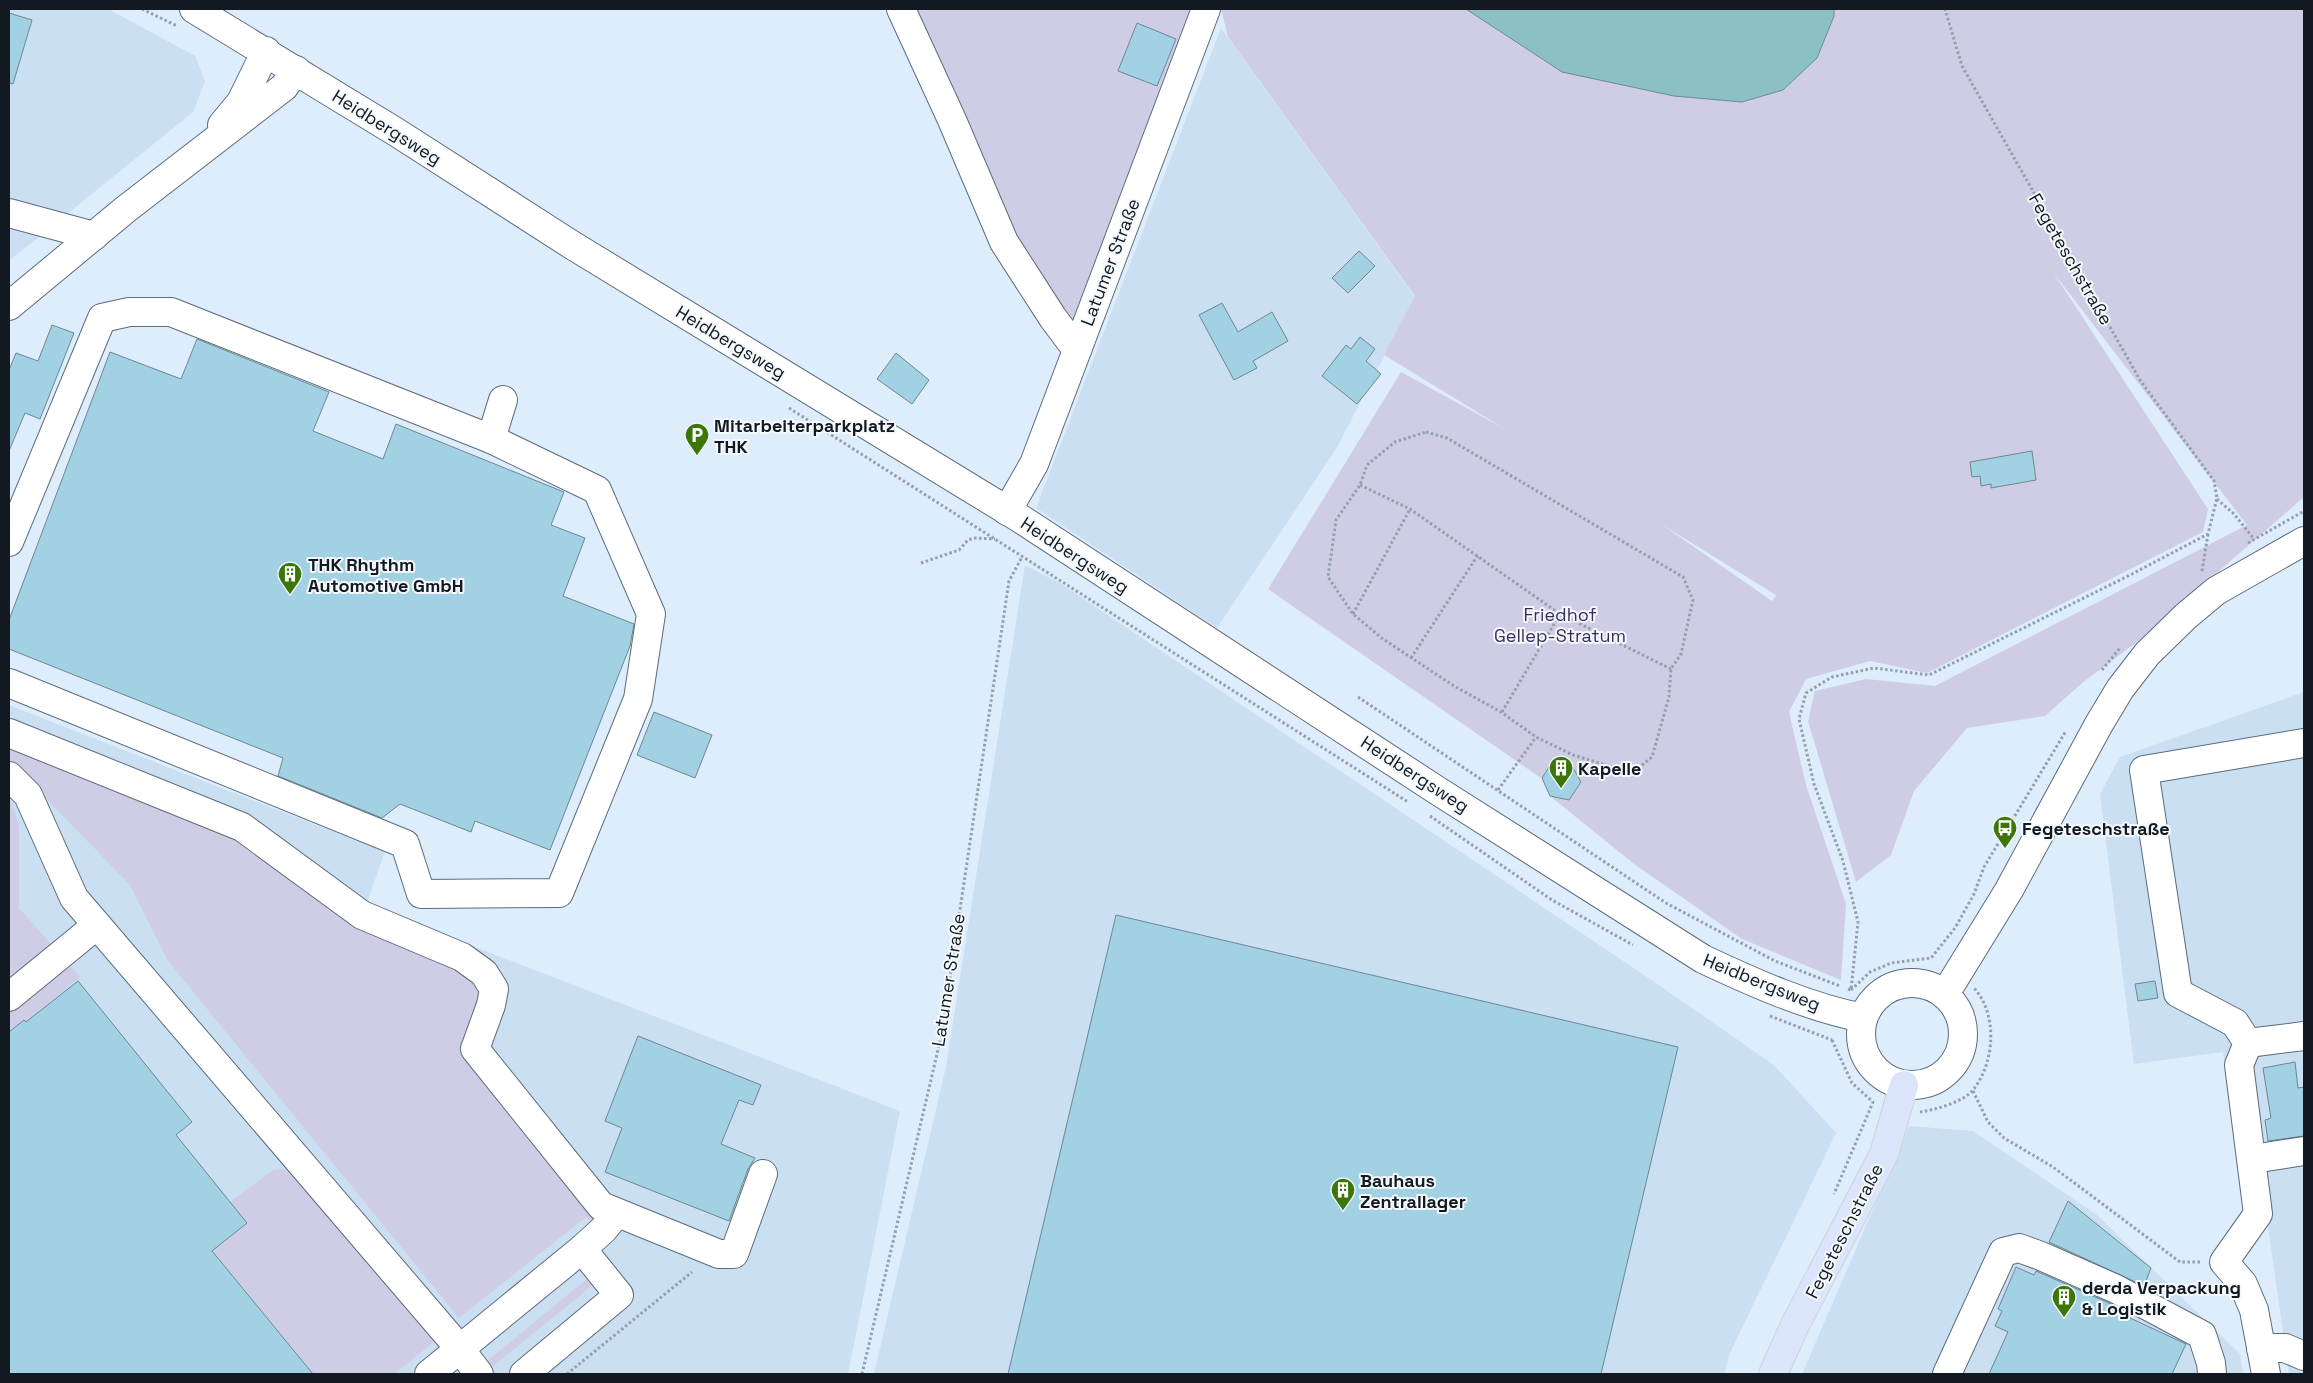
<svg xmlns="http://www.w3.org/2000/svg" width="2313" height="1383" font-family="'Space Grotesk',sans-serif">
<rect width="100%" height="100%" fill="#ddedfc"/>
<!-- built -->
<g fill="#cadff1">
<path d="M9,9h99l87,47 10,25 -12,31 -184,149z"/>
<path d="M1221,28l194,269 -79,152 -119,179 -181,-120z"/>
<path d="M1025,565l38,20 587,394 124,86 62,68 -106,220 -6,21h-850l72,-307z"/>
<path d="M2304,692v682h-15l-23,-161 -21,-10 -22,-151 -89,12 -34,-270 20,-37z"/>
<path d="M9,705l376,147 -19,53 534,206 -52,263h-839z"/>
<path d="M1909,1126l64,5 124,84 143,139 3,20h-441z"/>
</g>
<!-- green -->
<g fill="#cfcde5" fill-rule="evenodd">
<path d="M908,9h288l-126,320 -58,-95z"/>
<path d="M1221,9h245l41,25 276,56 34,-32 17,-42v-7h470v488l-167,145 -55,41 -37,33 -78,12 -53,63 -23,64 -35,27 -48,-161 7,-30 51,-12 69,7 312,-161 -194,-253 155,237 -5,23 -276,141 -57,-12 -64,18 -17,33 17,73 40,119 -5,76 -99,-41 -108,-75 -84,-68 19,4 12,-18 -9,-16 -21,-2 -10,14 -273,-189 133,-217 104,57 -121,-74 31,-59 -187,-259zM1661,524l115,71h1l-5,6z"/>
<path d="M9,745l228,92 217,127 30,27 -17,68 126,156 1,10 -8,-8 -127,101 -291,-357 -38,-76 -121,-125z"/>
<path d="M9,796l10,29v83l61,69 -54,45 -2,-2 -15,12z"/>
<path d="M290,1168l145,173 -41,33h-81l-101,-123 35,-28 -17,-21 43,-32z"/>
<path d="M587,1279l6,6 -101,82 -5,-6z"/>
</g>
<!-- water -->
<path fill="#8bc0c4" stroke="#678e93" d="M1466,9h368v7l-17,42 -34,32 -41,12 -68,-6 -112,-24z"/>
<!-- building -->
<g fill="#a2d1e4" stroke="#6d8791">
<path d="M9,13l23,7 -19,64 -4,-1z"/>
<path d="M1137,23l39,16 -19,47 -39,-15z"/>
<path d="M1359,251l16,15 -27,27 -16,-15z"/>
<path d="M1222,303l16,29 34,-20 16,29 -35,20 4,7 -23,12 -35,-65z"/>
<path d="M52,325l22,8 -34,86 -15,-6 -16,38v-81l7,-17 22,8z"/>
<path d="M1360,337l15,12 -9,12 15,13 -24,30 -35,-28 24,-31 5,4z"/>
<path d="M197,339l132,53 -16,39 70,28 13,-35 168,68 -13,33 34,13 -22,58 71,28 -4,22 -80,204 -75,-29 -4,11 -71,-28 -18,14 -104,-42 5,-18 -274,-109v-29l101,-268 71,27z"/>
<path d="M896,353l33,27 -17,24 -35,-25z"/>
<path d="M2032,451l4,29 -45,8v-4l-10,2 -1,-10 -8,1 -2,-15z"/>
<path d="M654,712l58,23 -17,43 -58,-23z"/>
<path d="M1551,764l21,2 9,16 -12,18 -19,-4 -8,-18z"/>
<path d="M1116,915l562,132 -77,327h-593z"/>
<path d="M78,981l114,141 -16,13 71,88 -35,28 101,123h-304v-342l15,-12 2,2z"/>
<path d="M2155,981l3,17 -20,3 -3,-17z"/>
<path d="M638,1036l123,49 -8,20 -14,-5 -18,44 34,14 -7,11 -19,52 -124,-49 17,-44 -17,-7z"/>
<path d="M2295,1062l3,26 6,-1v49l-36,5 -3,-21 6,-2 -8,-50z"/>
<path d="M2068,1201l83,67 -7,18 -95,-44z"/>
<path d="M2016,1267l18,8 2,-4 73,32 22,12 -1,3 56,26 -14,30h-183l19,-42 -13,-6 7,-15 -4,-2z"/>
</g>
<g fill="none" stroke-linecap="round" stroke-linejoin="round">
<defs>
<g id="minor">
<path d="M194,9l202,123 176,113 449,274 417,272 265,168c51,24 105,48 160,59"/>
<path d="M901,9l51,111 52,122 49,76 24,32"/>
<path d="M222,125l19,-23 25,-51"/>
<path d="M9,213l85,23"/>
<path d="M9,306l117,-97 158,-122 12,-17"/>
<path d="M491,439l12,-39"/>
<path d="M1007,511l27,-47 172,-455"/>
<path d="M9,542l93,-224 27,-6h42l320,127 106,51 54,124 -13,85 -79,194 -138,1 -16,-50 -396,-161"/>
<path d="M9,733l233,94 120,88 100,42 22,16 10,16 -3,16 -16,44 126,157 118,48h15l29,-80"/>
<path d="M9,776l19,19 46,103 386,451 19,25"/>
<circle cx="1912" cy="1034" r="51"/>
<path d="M1945,994l64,-104 90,-166 21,-35 27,-35 39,-38 30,-25 88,-50"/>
<path d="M9,997l88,-72"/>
<path d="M2248,1043l56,-7"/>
<path d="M2251,1156l8,2 45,-7"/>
<path d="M2261,1348h24l19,8"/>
<path d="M429,1374l153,-125 21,-19 14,-17"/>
<path d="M524,1374l95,-79 -37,-46"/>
<path d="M1947,1374l56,-122 16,-4 22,8 75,33 86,46 9,28 1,11"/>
<path d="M2266,1374l-12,-64 -11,-26 -19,-22 34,-48 -19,-149 9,-22 -13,-20 -57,-30 -34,-223 160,-27"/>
</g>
<path id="major" d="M1773,1374l22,-49 89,-171 20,-69"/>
</defs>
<!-- minor casing -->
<use href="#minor" stroke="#5b6c7c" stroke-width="30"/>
<!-- major casing -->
<use href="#major" stroke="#d0d1d2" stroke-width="30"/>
<!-- path -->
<g stroke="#93a0ac" stroke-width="3" stroke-dasharray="2.5 2.5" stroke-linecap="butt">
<path d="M142,9l35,17"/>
<path d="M789,408l619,394"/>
<path d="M1426,432l21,6 236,139 10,23 -12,54 -10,15 -2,28 -17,60 -20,16 -59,-18 -37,-18 -35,-25 -47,-26 -71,-47 -30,-25 -25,-37 8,-57 24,-35 7,-20 28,-23z"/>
<path d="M1360,485l50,24 150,105 111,55"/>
<path d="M2217,499l17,15 20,25"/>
<path d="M2248,543l56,-32"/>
<path d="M921,563l38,-13 9,-10 6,-2 21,1"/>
<path d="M2202,571l6,-37"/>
<path d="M1353,614l57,-105"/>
<path d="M1411,658l67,-103"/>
<path d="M2102,670l18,-22"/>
<path d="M1358,697l308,206 109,58 65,25"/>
<path d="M1502,712l58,-98"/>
<path d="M1498,790l38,-53"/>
<path d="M1430,816l122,84 81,45"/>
<path d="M1848,989l3,1 7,-68 -15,-61 -29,-77 -15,-65 7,-26 26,-16 42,-9 55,7 203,-101 76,-40 9,-36 -3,-17 -74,-101 -178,-314 -17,-57"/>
<path d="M1851,990l19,-18 21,-9 40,-5 24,-30 19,-34 10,-27 82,-136"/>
<path d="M1770,1016l62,24"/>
<path d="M1832,1040l20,43 21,19 -39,92"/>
<path d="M1973,1091l15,31 16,16 49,29 127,95h21"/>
<path d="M1920,1112c14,-2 44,-10 53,-22 22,-27 25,-76 1,-102"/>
<path d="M567,1374l125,-102"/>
<path d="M862,1374l79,-337 68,-456 13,-24"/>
</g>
<!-- minor -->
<use href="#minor" stroke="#fff" stroke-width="28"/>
<!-- major -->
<use href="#major" stroke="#dae4fb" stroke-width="28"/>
</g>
<!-- icons -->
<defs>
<symbol id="parking-pin" viewBox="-11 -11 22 30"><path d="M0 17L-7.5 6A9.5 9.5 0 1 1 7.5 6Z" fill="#3c7609" stroke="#f4f9fc"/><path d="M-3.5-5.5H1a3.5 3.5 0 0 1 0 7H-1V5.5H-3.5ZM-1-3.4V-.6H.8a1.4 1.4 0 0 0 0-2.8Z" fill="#fff"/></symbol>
<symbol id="building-pin" viewBox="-11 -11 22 30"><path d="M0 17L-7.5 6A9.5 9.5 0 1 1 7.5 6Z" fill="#3c7609" stroke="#f4f9fc"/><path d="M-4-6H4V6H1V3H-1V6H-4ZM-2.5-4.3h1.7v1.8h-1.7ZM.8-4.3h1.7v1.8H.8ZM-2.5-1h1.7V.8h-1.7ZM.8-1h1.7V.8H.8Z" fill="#fff"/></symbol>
<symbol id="bus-pin" viewBox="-11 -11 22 30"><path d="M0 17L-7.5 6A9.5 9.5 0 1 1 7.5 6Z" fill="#3c7609" stroke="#f4f9fc"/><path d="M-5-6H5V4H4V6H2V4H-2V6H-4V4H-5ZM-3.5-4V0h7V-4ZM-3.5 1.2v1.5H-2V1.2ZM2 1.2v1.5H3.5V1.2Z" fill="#fff"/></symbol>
</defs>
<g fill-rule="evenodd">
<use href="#parking-pin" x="683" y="421" width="28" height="38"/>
<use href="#building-pin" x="276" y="560" width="28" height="38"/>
<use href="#building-pin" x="1547" y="754" width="28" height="38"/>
<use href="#bus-pin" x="1991" y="814" width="28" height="38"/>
<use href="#building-pin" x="1329" y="1176" width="28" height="38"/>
<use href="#building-pin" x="2050" y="1283" width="28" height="38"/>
</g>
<g text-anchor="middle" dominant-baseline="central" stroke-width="4" stroke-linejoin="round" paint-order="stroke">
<!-- street labels -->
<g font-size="18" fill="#121920" stroke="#f4f9fc">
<text transform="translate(387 127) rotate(32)">Heidbergsweg</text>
<text transform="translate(2071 259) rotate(60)">Fegeteschstraße</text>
<text transform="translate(1110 262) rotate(-69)">Latumer Straße</text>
<text transform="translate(731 342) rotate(31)">Heidbergsweg</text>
<text transform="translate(1075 555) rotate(33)">Heidbergsweg</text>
<text transform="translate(1415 774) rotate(33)">Heidbergsweg</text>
<text transform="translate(948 980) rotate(-81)">Latumer Straße</text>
<text transform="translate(1762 982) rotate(22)">Heidbergsweg</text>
<text transform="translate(1844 1231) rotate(-63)">Fegeteschstraße</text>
</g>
<!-- poi labels -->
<g font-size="18" font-weight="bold" fill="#121920" stroke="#f4f9fc" text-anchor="start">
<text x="714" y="425">Mitarbeiterparkplatz<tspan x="714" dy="21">THK</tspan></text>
<text x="308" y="564">THK Rhythm<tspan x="308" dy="21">Automotive GmbH</tspan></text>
<text x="1578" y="768">Kapelle</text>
<text x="2022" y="828">Fegeteschstraße</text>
<text x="1360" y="1180">Bauhaus<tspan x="1360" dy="21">Zentrallager</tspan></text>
<text x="2082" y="1287">derda Verpackung<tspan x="2082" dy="21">&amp; Logistik</tspan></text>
</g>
<!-- park labels -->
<g font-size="18" fill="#362d5f" stroke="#f4f9fc">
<text x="1560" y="614">Friedhof<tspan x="1560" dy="21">Gellep-Stratum</tspan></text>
</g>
</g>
<!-- border -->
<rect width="2313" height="1383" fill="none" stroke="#121920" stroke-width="20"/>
</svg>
